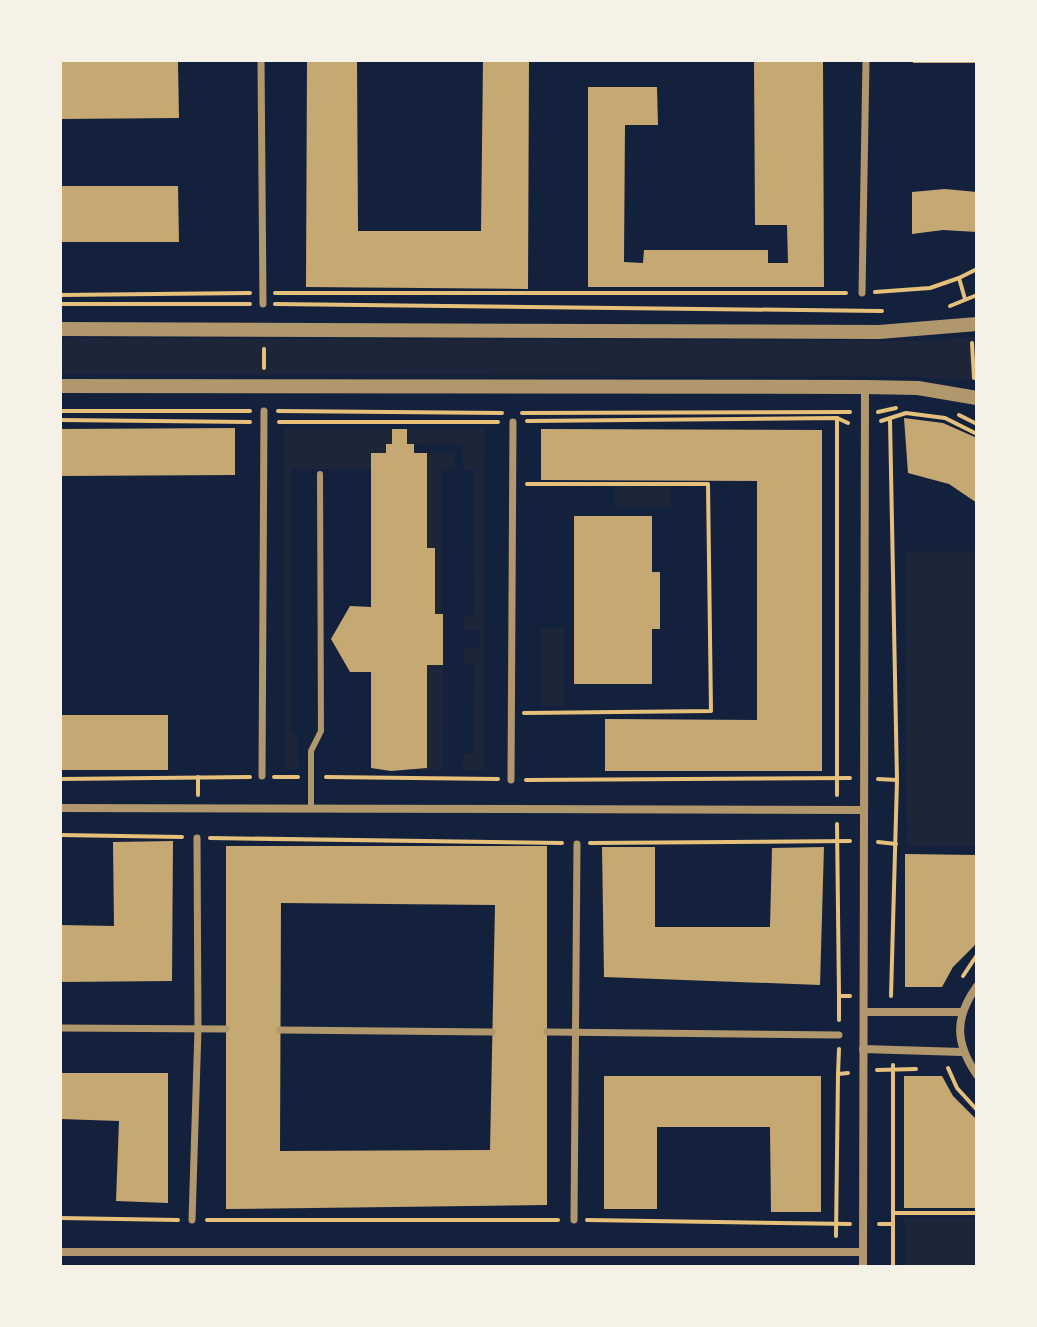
<svg xmlns="http://www.w3.org/2000/svg" width="1037" height="1327" font-family="'Alegreya Sans',sans-serif">
<rect width="100%" height="100%" fill="#14213d"/>
<!-- green -->
<g fill="#1d2539">
<path d="M977,336v45l-78,-5 -839,-2v-36l877,3z"/>
<path d="M284,429h108v15h-6v9h-15v16h-80v262l6,5 1,34h-13z"/>
<path d="M407,429h78l-1,341h-21v-16l11,-1 1,-89 -11,-1 -1,-14 17,-1v-17l-16,-1v-14l11,-1 -1,-145 -11,-1v-24l-56,-1z"/>
<path d="M427,453h28v16h-14v145h-6v-66h-8z"/>
<rect x="615" y="486" width="56" height="21"/>
<path d="M977,551v295h-70l-1,-294z"/>
<rect x="541" y="628" width="23" height="78"/>
<path d="M427,665h16l-1,105h-36l21,-2z"/>
<rect x="905" y="1218" width="72" height="49"/>
</g>
<!-- building -->
<g fill="#c6a872" fill-rule="evenodd">
<path d="M307,60h50l1,171h123l2,-171h46l-1,229 -222,-2z"/>
<path d="M754,60h69l1,227h-236v-200h69l1,38h-33l-1,137 19,1 1,-13h124v13h20l-1,-38h-32z"/>
<rect x="913" y="60" width="64" height="3"/>
<path d="M60,62h118l1,56 -119,1z"/>
<path d="M60,186h118l1,56h-119z"/>
<path d="M945,189l32,3v40l-34,-2 -31,4v-42z"/>
<path d="M904,418l39,5 34,15v65l-28,-19 -41,-11z"/>
<path d="M235,428v47l-175,1v-47z"/>
<path d="M392,429h15v15h7v9h13v95h8v66h8v51h-16v103l-36,3 -20,-3v-96h-21l-19,-33 19,-33 21,1v-154h15v-9h6z"/>
<path d="M541,429l281,1v341h-217v-52l152,1v-239l-216,-1z"/>
<path d="M574,516h78v56h8v57h-8v55h-78z"/>
<rect x="60" y="715" width="108" height="55"/>
<path d="M173,841l-1,140 -112,1v-57l54,1 -1,-84z"/>
<path d="M226,846h321v359l-321,4zM281,903l214,2 -5,245 -210,1z"/>
<path d="M602,847h53v80h115l2,-79 52,-1 -4,138 -216,-8z"/>
<path d="M905,854l72,1v88l-24,24 -11,20h-37z"/>
<path d="M60,1073h108v130l-52,-2 3,-80 -59,-2z"/>
<path d="M604,1076h217v136h-50l-1,-85h-113v82h-53z"/>
<path d="M904,1076h38l11,20 24,24v88h-73z"/>
</g>
<g fill="none" stroke-linecap="round" stroke-linejoin="round">
<!-- path -->
<g stroke="#e5c07b" stroke-width="4">
<path d="M875,292l55,-4 29,-10"/>
<path d="M275,293h571"/>
<path d="M60,295l190,-2"/>
<path d="M965,299l-6,-21 18,-9"/>
<path d="M60,304h190"/>
<path d="M275,304l607,7"/>
<path d="M950,306l27,-11"/>
<path d="M972,343l2,35"/>
<path d="M264,368v-19"/>
<path d="M60,411h190"/>
<path d="M278,411l224,2"/>
<path d="M878,412l18,-4"/>
<path d="M522,413l328,-1"/>
<path d="M959,415l18,9"/>
<path d="M60,420l190,2"/>
<path d="M890,420l7,360"/>
<path d="M527,421l310,-3 11,5"/>
<path d="M881,421l25,-8 39,5 32,16"/>
<path d="M279,422h219"/>
<path d="M524,713l187,-2 -3,-227h-181"/>
<path d="M198,777v18"/>
<path d="M274,777h24"/>
<path d="M326,777l172,2"/>
<path d="M60,779l190,-2"/>
<path d="M878,779l19,1 -6,216"/>
<path d="M526,780l324,-2"/>
<path d="M837,795v-377"/>
<path d="M837,824l2,172"/>
<path d="M60,835l122,2"/>
<path d="M210,838l352,5"/>
<path d="M878,842l18,2"/>
<path d="M590,843l260,-2"/>
<path d="M963,976l14,-21"/>
<path d="M839,1020v-24h11"/>
<path d="M839,1049l-1,25 10,-1"/>
<path d="M893,1065v159"/>
<path d="M948,1068l9,20 20,22"/>
<path d="M877,1070l39,-1"/>
<path d="M893,1213h84"/>
<path d="M60,1218l118,2"/>
<path d="M207,1220h351"/>
<path d="M587,1220l263,4"/>
<path d="M879,1224h14v43"/>
<path d="M836,1236l2,-162"/>
</g>
<!-- service -->
<path stroke="#b1986c" stroke-width="6" d="M311,808v-57l10,-20 -1,-257"/>
<!-- pedestrian -->
<g stroke="#b1986c" stroke-width="7">
<path d="M261,60l2,244"/>
<path d="M862,293l4,-233"/>
<path d="M262,776l2,-365"/>
<path d="M511,780l2,-358"/>
<path d="M60,1028l166,1"/>
<path d="M280,1030l212,2"/>
<path d="M547,1032l292,3"/>
<path d="M192,1220l6,-191 -1,-191"/>
<path d="M574,1220l3,-376"/>
</g>
<!-- minor -->
<g stroke="#b1986c" stroke-width="8">
<path d="M60,808l803,2"/>
<path d="M977,986c-23,32 -22,57 0,89"/>
<path d="M864,1012h96"/>
<path d="M863,1049l99,3"/>
<path d="M60,1252h803"/>
<path d="M863,1267l2,-880"/>
</g>
<!-- tertiary -->
<g stroke="#b1986c" stroke-width="14">
<path d="M60,329l819,3 98,-8"/>
<path d="M60,386l805,1 53,1 59,10"/>
</g>
</g>
<!-- border -->
<rect width="1037" height="1327" fill="none" stroke="#f6f1e7" stroke-width="124"/>
</svg>
